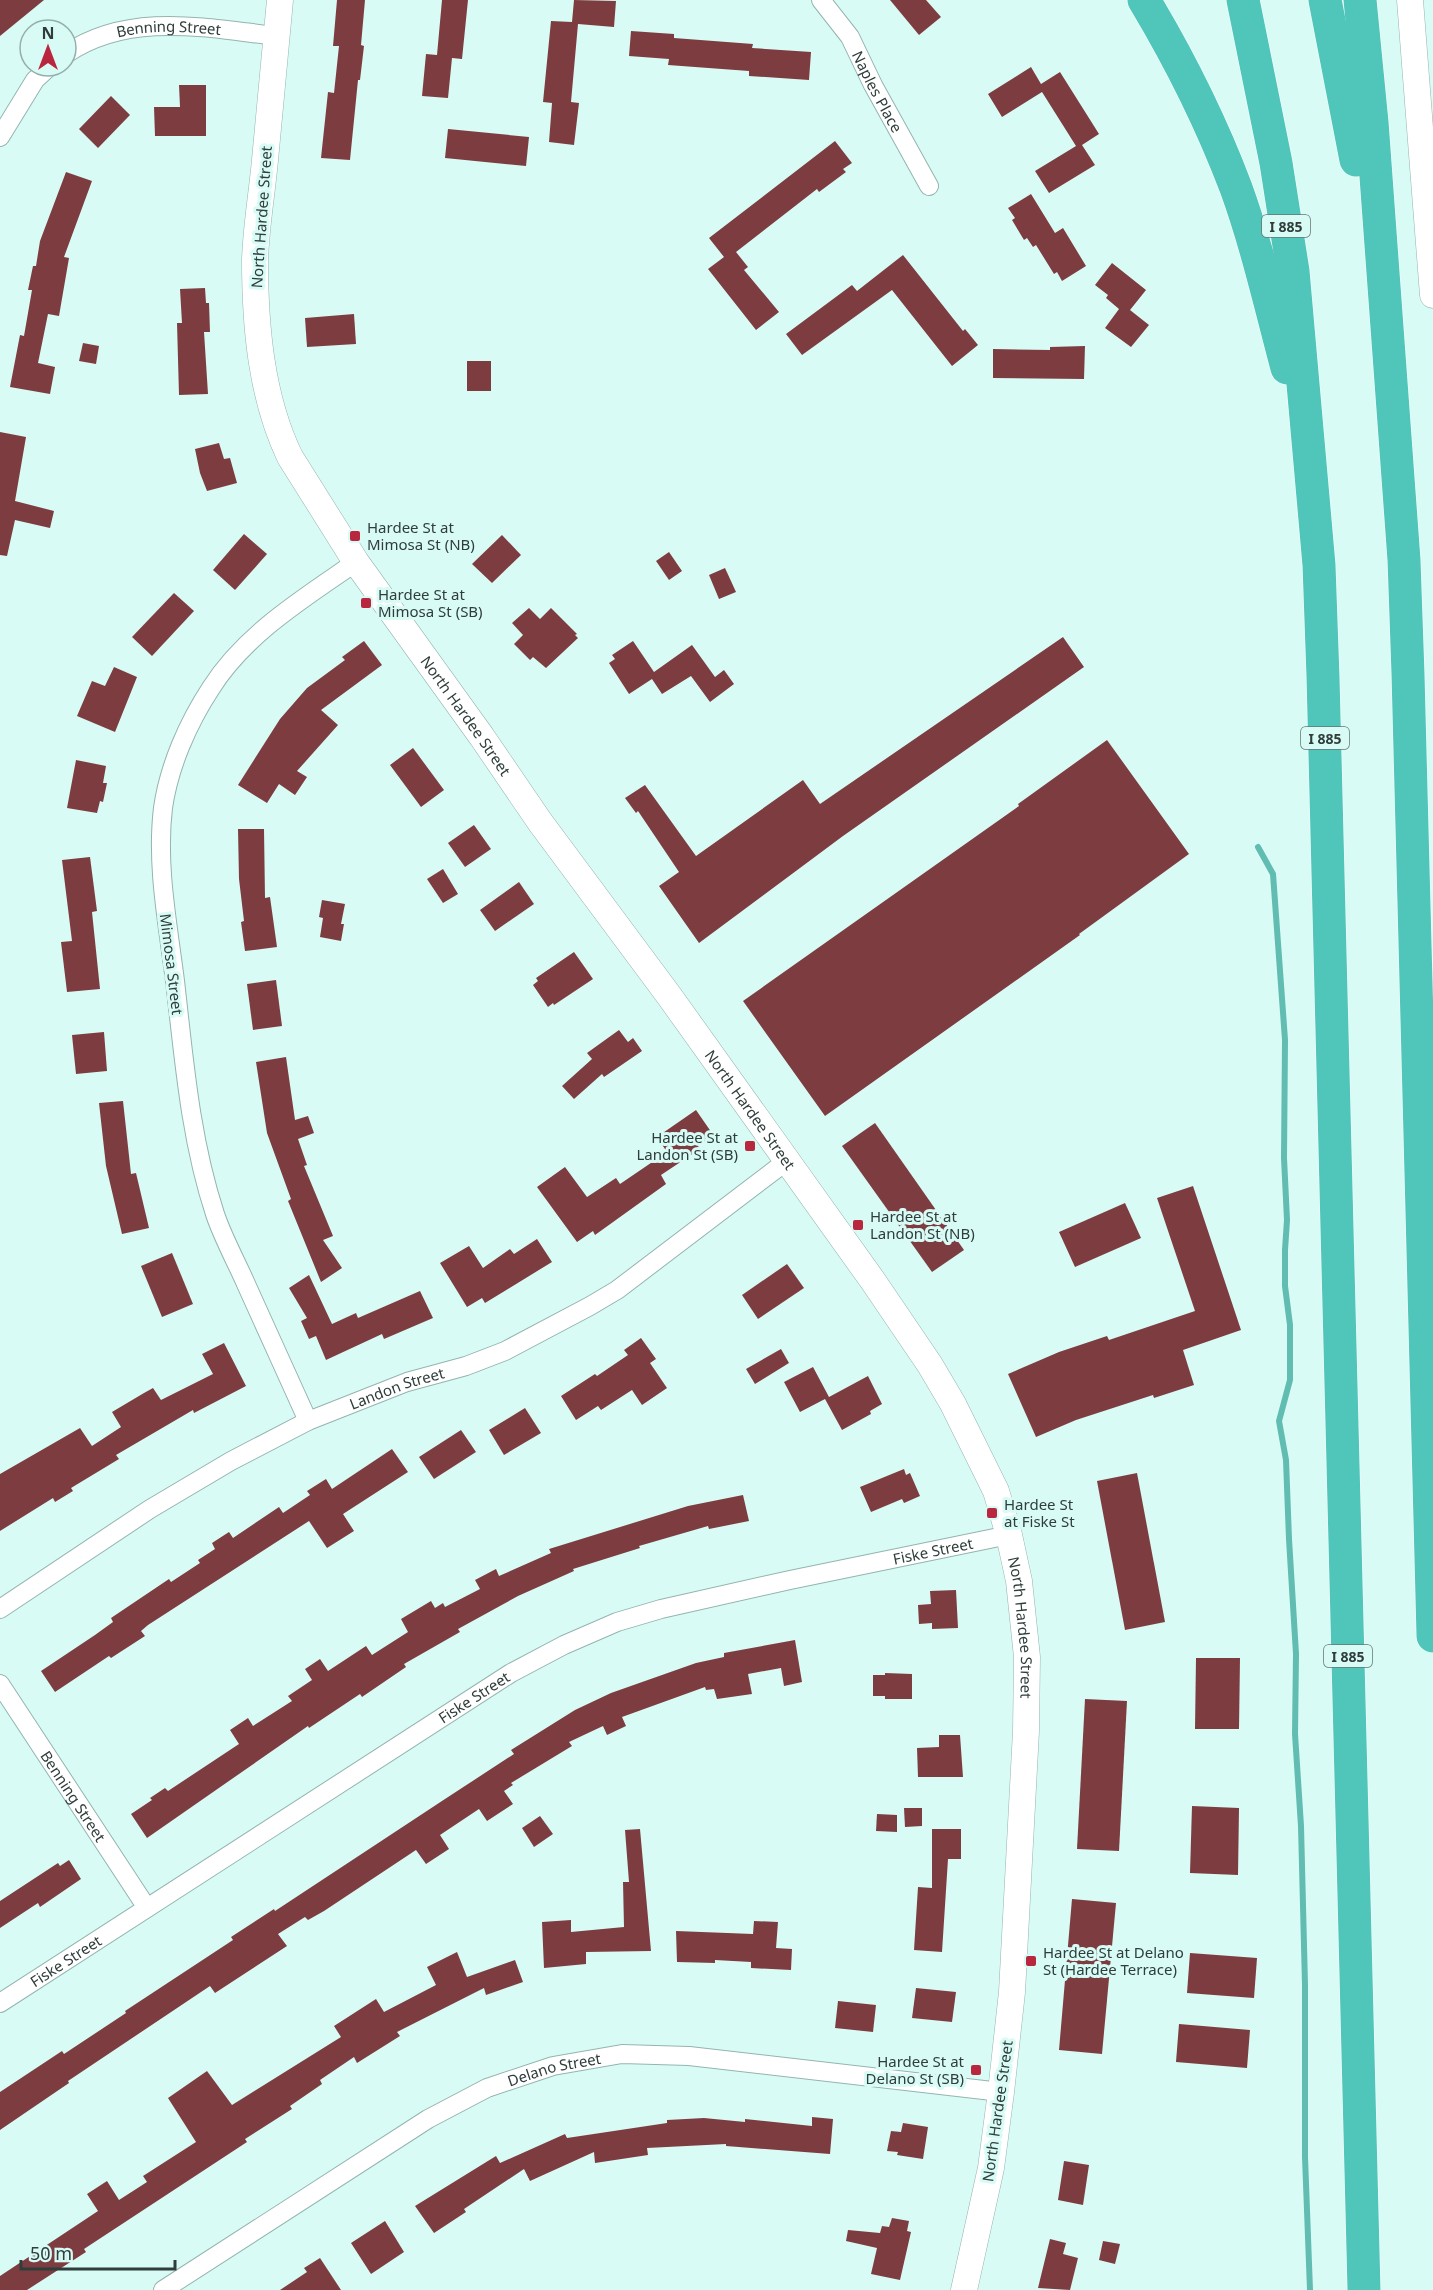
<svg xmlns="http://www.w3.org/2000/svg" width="1433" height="2290" font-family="'Noto Sans',sans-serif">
<rect width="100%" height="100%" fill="#d9fbf6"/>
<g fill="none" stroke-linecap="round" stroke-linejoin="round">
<!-- stream -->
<path stroke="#61bcb1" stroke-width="6" d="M1258,847l15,27 12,166 -1,118 3,62 -2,30v36l5,39v55l-11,41 7,39 3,79 7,115 -1,80 6,92 4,159v172l5,133"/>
</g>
<!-- building -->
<g fill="#7d3d40">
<path d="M0,0h44l-44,36z"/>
<path d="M337,0h28l-4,45 3,1 -4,34h-2l-8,80 -29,-2 7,-66 6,1 5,-47h-6z"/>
<path d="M442,0h26l-6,59 -10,-1 -4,40 -26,-2 4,-42 11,1z"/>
<path d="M574,0l42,1 -2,26 -36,-3 -7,78 8,1 -5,42 -25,-3 3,-39 -9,-1 8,-81 21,1z"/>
<path d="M890,0h36l15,17 -22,18z"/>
<path d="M631,31l43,3v4l79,6 -1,4 59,4 -2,28 -60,-4v-5l-81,-6 1,-6 -40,-3z"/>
<path d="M1031,67l10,17 19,-12 39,62 -17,11 13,20 -46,28 -14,-22 41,-25 -34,-54 -40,25 -14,-23z"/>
<path d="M179,85h27v51h-51l-1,-29h26z"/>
<path d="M111,96l19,19 -32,33 -19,-19z"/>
<path d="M448,129l81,8 -3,29 -81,-8z"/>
<path d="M835,141l17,22 -9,6 3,3 -27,20 -2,-3 -81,63 12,15 -4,3 35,42 -23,18 -48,-61 16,-12 -15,-19z"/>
<path d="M66,172l26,9 -28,76 5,1 -10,58 -11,-2 -10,49 17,4 -5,27 -40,-7 10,-52 4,1 8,-46h-4l5,-24h3l4,-25z"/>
<path d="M1031,194l24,39 8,-5 23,38 -24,15 -5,-9 -3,2 -18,-29 -3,2 -6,-9 -3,2 -12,-20 3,-2 -7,-10z"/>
<path d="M903,255l60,76 2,-2 13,16 -26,21 -60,-76 -90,65 -16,-21 66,-49 5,6z"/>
<path d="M1112,263l34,27 -16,20 19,15 -18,22 -26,-19 14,-19 -13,-11 2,-3 -13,-10z"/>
<path d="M205,288l1,15h3l1,29h-6l4,62 -29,1 -2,-72h5l-2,-34z"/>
<path d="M354,314l2,30 -49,3 -2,-29z"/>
<path d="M83,343l16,3 -3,18 -17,-3z"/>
<path d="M1085,346l-1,33 -91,-1v-29l57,1v-3z"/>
<rect x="467" y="361" width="24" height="30"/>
<path d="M0,432l26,5 -11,64 39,10 -4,17 -35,-8 -8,36 -7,-1z"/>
<path d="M219,443l5,16 6,-1 7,25 -30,8 -7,-18 -5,-24z"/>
<path d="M244,534l23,20 -32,36 -22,-20z"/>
<path d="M502,535l19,20 -29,28 -20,-19z"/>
<path d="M669,552l13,19 -13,9 -13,-19z"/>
<path d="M725,568l11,24 -17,7 -10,-24z"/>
<path d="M174,593l20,18 -42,45 -20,-19z"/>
<path d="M529,608l11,11 11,-11 26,26 -2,1 3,3 -32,30 -13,-11 -3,3 -16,-16 9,-9 -11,-12z"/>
<path d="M1063,637l21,30 -241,169 -144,107 -40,-57 20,-14 -41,-61 -2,2 -11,-15 20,-13 51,71 107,-76 17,24z"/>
<path d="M364,641l18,24 -61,45 17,15 -41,46 10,6 -12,18 -16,-11 -12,19 -29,-18 42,-66 27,-31 38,-28 -3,-3z"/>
<path d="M633,641l21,31 38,-27 23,32 9,-7 10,14 -24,18 -19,-26 -29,18 -10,-15 -23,15 -20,-31 6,-4 -3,-4z"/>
<path d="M114,667l23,10 -22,55 -38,-16 15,-35 13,5z"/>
<path d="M1107,740l82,114 -110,80 1,1 -255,181 -82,-115 276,-195 -1,-2z"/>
<path d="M413,748l31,42 -23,17 -31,-42z"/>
<path d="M76,760l30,6 -3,17h4l-4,19 -3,-1 -3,12 -30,-5z"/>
<path d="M474,825l17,24 -26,18 -17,-24z"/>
<path d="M238,829h26l1,69 5,-1 7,50 -32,4 -4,-29 3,-1 -5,-42z"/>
<path d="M90,857l7,54 -5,1 8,77 -33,3 -6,-50 11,-1 -10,-81z"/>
<path d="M443,869l15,25 -15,9 -16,-24z"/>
<path d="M519,882l15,22 -39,27 -15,-21z"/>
<path d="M322,900l23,4 -4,20h3l-3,17 -21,-4 3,-19 -4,-1z"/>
<path d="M574,952l19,27 -39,26 -1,-2 -5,4 -15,-22 5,-4 -2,-3z"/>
<path d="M276,980l6,46 -29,4 -6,-46z"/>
<path d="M619,1030l9,12 5,-4 9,13 -38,26 -2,-3 -28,25 -12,-13 30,-27 -5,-6z"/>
<path d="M104,1032l3,39 -31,3 -4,-39z"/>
<path d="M286,1057l9,63 13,-4 6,17 -16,6 9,26 -3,1 29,70 -10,4 19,28 -21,14 -33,-81 3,-2 -24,-66 -11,-71z"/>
<path d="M123,1101l8,73 5,-1 13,55 -27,6 -16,-68 -7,-63z"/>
<path d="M696,1110l18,26 -16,10 2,3 -39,26 5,9 -71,51 -2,-4 -16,11 -40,-55 28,-20 22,30 29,-19 4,6 47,-32 -10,-15z"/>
<path d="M875,1123l89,127 -32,22 -90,-126z"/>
<path d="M1193,1186l48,144 -58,20 11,35 -40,13 -1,-3 -77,25 -40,17 -28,-63 51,-22 48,-16 2,4 86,-29 -38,-113z"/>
<path d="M1125,1203l16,35 -66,29 -16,-35z"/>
<path d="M537,1239l15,23 -67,41 -3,-5 -15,9 -27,-44 29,-17 14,22 27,-19 4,5z"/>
<path d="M172,1253l21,51 -31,13 -21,-51z"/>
<path d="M787,1264l17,24 -46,31 -16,-24z"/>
<path d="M309,1275l23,49 24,-11 2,5 62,-27 13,27 -49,21 -2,-5 -56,26 -10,-24 -7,3 -8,-18 6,-3 -18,-30z"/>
<path d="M641,1338l15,21 -6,4 17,25 -25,17 -10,-15 -31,20 -3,-4 -22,14 -15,-24 34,-22 2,2 31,-21 -4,-5z"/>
<path d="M224,1343l22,43 -52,27 -1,-3 -77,45 3,4 -48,29 2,3 -18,11 -2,-4 -53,33v-57l80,-46 12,18 29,-19 -9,-15 32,-19 9,-5 8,12 52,-26 -11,-20z"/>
<path d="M781,1349l8,14 -34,21 -9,-15z"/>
<path d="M813,1367l16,30 39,-21 14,28 -12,7 1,3 -29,16 -17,-31 -25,13 -16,-30z"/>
<path d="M525,1408l16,25 -37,22 -15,-25z"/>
<path d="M461,1430l15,22 -42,27 -15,-22z"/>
<path d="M392,1449l16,23 -65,42 11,17 -27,17 -18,-27 -161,104 -7,6 4,5 -34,22 -2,-2 -54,36 -14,-21 54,-36 18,-13 -2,-4 58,-39 2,3 29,-19 -2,-3 17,-11 -3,-6 17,-11 4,6 46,-31 4,6 27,-18 -3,-4 19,-12 6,10z"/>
<path d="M904,1469l2,6 4,-2 10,23 -16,7 -2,-4 -31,13 -11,-25z"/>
<path d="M1137,1473l28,149 -40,8 -28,-149z"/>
<path d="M743,1495l6,26 -40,8 -1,-3 -69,20 1,2 -67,21 1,2 -56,25 -60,33 2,3 -56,32 2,3 -44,30 -2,-3 -51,34 -1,-2 -161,112 -16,-24 21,-14 -2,-2 15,-10 3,3 71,-47 -9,-14 18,-12 5,8 39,-25 -4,-5 24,-16 -7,-11 15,-10 8,12 38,-25 6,9 36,-23 -7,-13 30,-18 4,7 8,-5 2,4 35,-18 -5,-9 21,-11 3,7 52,-23 -2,-4 139,-43z"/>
<path d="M956,1590l2,38 -26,1v-6l-13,1 -1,-19 13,-1 -1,-13z"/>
<path d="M795,1640l7,42 -18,4 -3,-18 -33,6 4,20 -35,5 -3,-10 -8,1 -1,-3 -83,30 4,9 -19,9 -4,-9 -34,16 3,4 -61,37 2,2 -9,6 9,13 -26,17 -8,-12 -39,26 9,14 -23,15 -10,-14 -92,61 -16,9 -3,-3 -27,17 9,12 -72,47 -5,-7 -142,95 1,2 -69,47v-38l62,-41 2,3 62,-41 -1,-2 108,-71 -2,-3 43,-28 1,2 170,-112 69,-45 -3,-4 64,-40 36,-17 85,-30 28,-6v-4z"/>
<path d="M1196,1658h44l-1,71h-44z"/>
<path d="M885,1673l27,1v25h-27v-3h-12v-21h12z"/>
<path d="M1085,1699l42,2 -8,150 -42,-2z"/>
<path d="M939,1735h21l3,42h-45l-1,-29 22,-1z"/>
<path d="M1192,1806l47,2 -1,67 -48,-2z"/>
<path d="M904,1808h18v18l-17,1z"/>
<path d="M877,1814l20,1v17l-21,-1z"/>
<path d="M540,1816l13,18 -19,13 -12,-19z"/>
<path d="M640,1829l11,122 -65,1v12l-42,4 -2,-46 29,-2v12l53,-5 -1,-45h6l-4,-52z"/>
<path d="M932,1829h29v30h-13l-6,93 -28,-2 4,-63 14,1z"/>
<path d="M69,1860l12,19 -41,28 -2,-4 -38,25v-27l58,-38 2,3z"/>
<path d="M1072,1899l44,4 -14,151 -43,-4z"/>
<path d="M754,1921l24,1 -2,26 16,1 -1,21 -40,-2v-6l-36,-2v3l-38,-1 -1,-31 77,3z"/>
<path d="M457,1952l10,25 48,-17 8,22 -37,13 -2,-7 -87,44 3,4 -43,27 -3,-6 -34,23 2,4 -32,22 2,3 -47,30 2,3 -163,107 2,3 -59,38h-27v-14l98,-65 -11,-17 20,-13 12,19 28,-18 -4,-6 53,-34 -28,-44 39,-27 25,34 109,-68 -7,-11 42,-27 8,13 52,-27 -9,-18z"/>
<path d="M1190,1953l67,5 -3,40 -67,-5z"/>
<path d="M916,1988l40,4 -4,30 -40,-4z"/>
<path d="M838,2001l38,4 -3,27 -38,-4z"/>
<path d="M1179,2024l71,6 -3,38 -71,-6z"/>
<path d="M812,2117l21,2 -3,35 -104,-8v-2l-79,4 1,7 -53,8 -1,-11 -64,29 -6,-12 -60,40 2,3 -32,21 -19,-27 81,-50 4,7 65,-29 2,4 100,-15v-3l37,-2 41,4v-3l67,7z"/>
<path d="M903,2123l25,4 -5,32 -26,-4 1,-3 -11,-1 4,-20 10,1z"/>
<path d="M1064,2161l25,4 -6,40 -25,-5z"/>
<path d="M892,2218l17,3 -2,10 4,1 -11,48 -29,-6 6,-26 -31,-7 2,-11 32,3 2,-7 7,1z"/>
<path d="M385,2221l19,31 -33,22 -20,-31z"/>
<path d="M1050,2239l16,4 -3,11 15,4 -8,32 -32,-2z"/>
<path d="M1103,2241l17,3 -5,20 -16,-4z"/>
<path d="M320,2258l21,32h-61l27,-18 -3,-4z"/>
</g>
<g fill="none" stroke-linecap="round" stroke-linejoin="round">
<defs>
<g id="street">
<path id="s1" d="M821,0l29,37 23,48 56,101"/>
<path id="s2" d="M66,54c63,-43 140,-26 210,-18"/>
<path d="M0,137l35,-57 15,-14"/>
<path d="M308,1421c-21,-46 -41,-91 -62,-137 -10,-23 -23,-46 -31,-70 -25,-76 -31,-155 -40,-233 -7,-56 -19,-116 -12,-173 6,-42 25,-85 48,-120 34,-54 93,-90 145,-126"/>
<path id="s3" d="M0,1609l150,-100 81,-48 77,-40 99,-39 59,-16 39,-15 85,-45 27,-16 171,-130"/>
<path id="s4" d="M0,1684l147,224"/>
<path id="s5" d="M0,2003l511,-330 53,-28 53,-23 44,-13 129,-29 219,-45"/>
<path id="s6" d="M163,2290l265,-171 59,-31 66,-22 69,-12 67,2 312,36"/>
</g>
<g id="secondary">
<path id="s7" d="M280,0c-5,53 -10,107 -15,160 -3,33 -9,67 -10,100 0,66 6,137 35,197l66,105 126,175 58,85 130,175 203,284 57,84 23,39 43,87 13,44 10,46 8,76 -1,74 -14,261 -11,100 -10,76 -27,122"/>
<path d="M1410,0l23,295"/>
</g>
<g id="highway">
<path d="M1144,0c36,60 67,122 92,188 21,58 35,120 51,180"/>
<path d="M1243,0l33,163 17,108 26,294 4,112 41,1613"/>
<path d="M1325,0l31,160"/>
<path d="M1360,0l12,122 32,438 4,114 25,962"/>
</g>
</defs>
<!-- street casing -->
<use href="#street" stroke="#94b4af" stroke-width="20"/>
<!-- secondary casing -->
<use href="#secondary" stroke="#94b4af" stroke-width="27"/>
<!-- highway casing -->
<use href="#highway" stroke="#fff" stroke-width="34"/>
<!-- street -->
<use href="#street" stroke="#fff" stroke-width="18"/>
<!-- secondary -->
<use href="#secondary" stroke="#fff" stroke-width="26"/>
<!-- highway -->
<use href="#highway" stroke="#50c6ba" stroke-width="33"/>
</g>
<!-- markers -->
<g fill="#b8273e" stroke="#d9fbf6" stroke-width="2">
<rect x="349" y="530" width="12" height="12" rx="3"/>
<rect x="360" y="597" width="12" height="12" rx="3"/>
<rect x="744" y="1140" width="12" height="12" rx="3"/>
<rect x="852" y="1219" width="12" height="12" rx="3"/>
<rect x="986" y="1507" width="12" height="12" rx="3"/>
<rect x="1025" y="1955" width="12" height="12" rx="3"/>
<rect x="970" y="2064" width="12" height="12" rx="3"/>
</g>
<g text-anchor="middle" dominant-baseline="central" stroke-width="6" stroke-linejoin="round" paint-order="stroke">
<!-- shield labels -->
<g fill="#d9fbf6" stroke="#627673" stroke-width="1.5">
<rect x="1262" y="215" width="48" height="22" rx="4.5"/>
<rect x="1301" y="727" width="48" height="22" rx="4.5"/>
<rect x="1324" y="1645" width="48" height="22" rx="4.5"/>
</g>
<g font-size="14" font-weight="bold" fill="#2f3d3b">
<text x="1286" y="226">I 885</text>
<text x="1325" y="738">I 885</text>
<text x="1348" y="1656">I 885</text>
</g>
<!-- street labels -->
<g font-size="15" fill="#2f3d3b" stroke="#d9fbf6">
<text stroke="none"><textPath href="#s2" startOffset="108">Benning Street</textPath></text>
<text stroke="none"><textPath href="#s1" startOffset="108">Naples Place</textPath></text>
<text transform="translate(261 217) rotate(-86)">North Hardee Street</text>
<text stroke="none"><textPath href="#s7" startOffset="776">North Hardee Street</textPath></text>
<text transform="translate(172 964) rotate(83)">Mimosa Street</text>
<text stroke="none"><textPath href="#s7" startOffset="1262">North Hardee Street</textPath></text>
<text stroke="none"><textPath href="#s3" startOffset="456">Landon Street</textPath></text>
<text stroke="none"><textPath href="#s5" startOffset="1050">Fiske Street</textPath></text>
<text stroke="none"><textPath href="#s7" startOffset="1856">North Hardee Street</textPath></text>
<text stroke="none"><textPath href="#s5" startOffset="564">Fiske Street</textPath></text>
<text stroke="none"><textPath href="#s4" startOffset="134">Benning Street</textPath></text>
<text stroke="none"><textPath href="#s5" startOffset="78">Fiske Street</textPath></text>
<text stroke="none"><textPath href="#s6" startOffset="452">Delano Street</textPath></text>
<text transform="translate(997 2111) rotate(-82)">North Hardee Street</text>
</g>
<!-- poi labels -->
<g font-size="15" fill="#2f3d3b" stroke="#d9fbf6" text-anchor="start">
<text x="367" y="527">Hardee St at<tspan x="367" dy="17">Mimosa St (NB)</tspan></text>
<text x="378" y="594">Hardee St at<tspan x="378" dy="17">Mimosa St (SB)</tspan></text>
<text x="738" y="1137" text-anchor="end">Hardee St at<tspan x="738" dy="17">Landon St (SB)</tspan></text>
<text x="870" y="1216">Hardee St at<tspan x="870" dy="17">Landon St (NB)</tspan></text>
<text x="1004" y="1504">Hardee St<tspan x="1004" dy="17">at Fiske St</tspan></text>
<text x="1043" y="1952">Hardee St at Delano<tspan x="1043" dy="17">St (Hardee Terrace)</tspan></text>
<text x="964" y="2061" text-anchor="end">Hardee St at<tspan x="964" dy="17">Delano St (SB)</tspan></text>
</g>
</g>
<!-- north arrow -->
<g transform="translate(48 48)"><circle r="28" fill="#d9fbf6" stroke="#95afab" stroke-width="1.5"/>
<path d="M0-4.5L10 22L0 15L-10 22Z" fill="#b8273e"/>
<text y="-9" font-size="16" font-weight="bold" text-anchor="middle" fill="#2f3d3b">N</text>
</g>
<!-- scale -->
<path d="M21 2260v9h154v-9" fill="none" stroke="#2f3d3b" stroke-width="3"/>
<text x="30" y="2260" font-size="18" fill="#2f3d3b" stroke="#d9fbf6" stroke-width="4.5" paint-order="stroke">50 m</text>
</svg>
